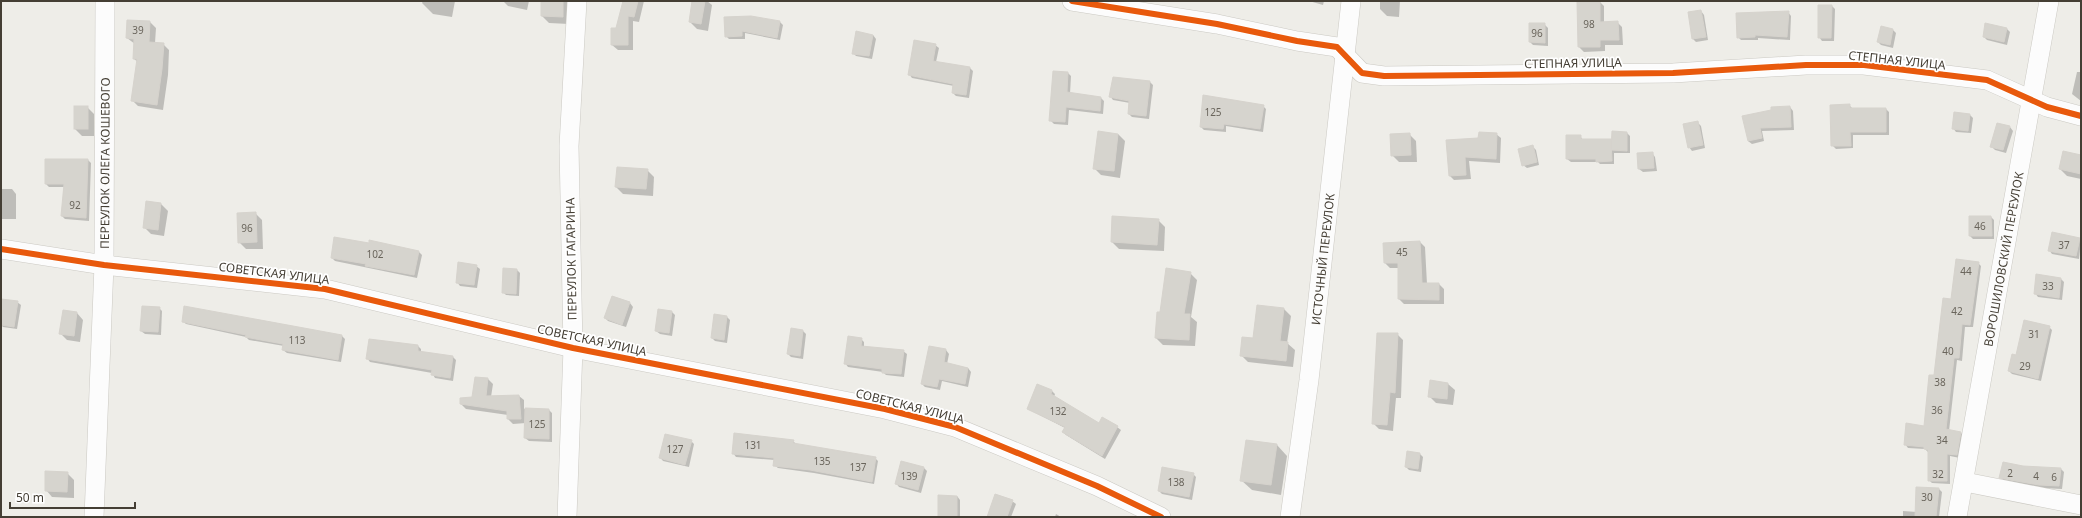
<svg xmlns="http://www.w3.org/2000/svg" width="2082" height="518" font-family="'Noto Sans',sans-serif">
<rect width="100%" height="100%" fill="#eeede8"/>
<!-- shadow -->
<g fill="#0003">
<path d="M423,1h32l-3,16 -19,-3 -11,-11z"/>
<path d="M503,1h26l-2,9 -19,-4z"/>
<path d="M542,1h24l4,4 -1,19 -20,-1 -7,-7z"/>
<path d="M624,1h20l-5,21 -6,-1v29h-15l-6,-5z"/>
<path d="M693,1h14l5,4 -4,26 -11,-2 -7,-7z"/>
<path d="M1309,1h15l-1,4z"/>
<path d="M1380,1h20l-1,16 -12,-1 -7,-7z"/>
<path d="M1578,1h21l5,5v17l13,-1 5,5 1,18h-18v6l-21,1 -5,-5z"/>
<path d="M1819,6h13l3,3 -1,32h-12l-3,-4z"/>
<path d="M1701,11l3,4 4,25 -12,2 -3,-3z"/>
<path d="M1788,12l3,4 -1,24 -32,-2v2h-17l-3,-3z"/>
<path d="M725,18l55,4 3,3 -3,15 -35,-7v6h-16l-3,-3z"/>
<path d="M150,22l6,6 -1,15 8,1 6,6 -1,25 -5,35 -25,-4 -6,-6 6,-38 -4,-3 1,-15 -8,-6z"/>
<path d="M1530,24h14l4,4v18l-15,-1 -3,-3z"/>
<path d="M1986,24l21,5 3,3 -3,13 -20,-5 -3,-3z"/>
<path d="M1881,27l12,3 3,3 -3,15 -12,-3 -3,-3z"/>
<path d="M873,35l3,4 -4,20 -16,-3 -3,-3z"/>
<path d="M935,45l4,3 -3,14 34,6 3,3 -4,27 -13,-2 -3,-3 1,-7 -42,-8 -3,-4z"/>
<path d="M2077,72h4v29l-9,-7z"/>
<path d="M1068,73l3,3 -1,18 31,4 3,3 -1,13 -34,-4 -1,15 -14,-1 -4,-4z"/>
<path d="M1150,82l3,3 -4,34 -17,-2 -3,-3 1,-11 -17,-3 -3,-4z"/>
<path d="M1204,96l59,10 3,3 -3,23 -37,-6v6l-22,-2 -3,-3z"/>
<path d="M1849,105l4,4h33l3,3v23h-36v13l-17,1 -4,-4z"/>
<path d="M87,107l7,7v22h-12l-7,-7z"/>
<path d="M1790,107l3,4 1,19 -32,1 2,10 -12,3 -4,-3 24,-31z"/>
<path d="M1970,115l3,3 -2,15 -15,-1 -3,-4z"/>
<path d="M1698,123l3,3 4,22 -13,3 -3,-4z"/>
<path d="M2010,127l3,4 -7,22 -11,-3 -4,-4z"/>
<path d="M1627,133l3,3v17h-16v11h-14l-2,-2h-27l-4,-3 13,-23 3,4h28l1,2z"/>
<path d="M1118,134l7,7 -5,37 -19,-3 -7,-7z"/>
<path d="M1496,134l5,4 -1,25 -31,-2 2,18 -17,1 -4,-4 29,-37z"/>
<path d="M1410,135l6,6 1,21h-18l-7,-7z"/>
<path d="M1532,146l4,4 3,15 -12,3 -4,-3z"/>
<path d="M1652,153l3,4 2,14 -14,1 -4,-3z"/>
<path d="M2081,156v23l-14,-3 -7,-7z"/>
<path d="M88,160l3,3 -2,58 -24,-2 -3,-3 2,-29h-15l-3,-3z"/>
<path d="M647,170l7,7 -1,19 -30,-2 -7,-7z"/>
<path d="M1,189h11l4,5v25h-15z"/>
<path d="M161,204l7,7 -4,25 -13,-2 -7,-7z"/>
<path d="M255,213l7,7 1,29h-17l-7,-7z"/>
<path d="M1970,217h21l3,3v19h-21l-3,-3z"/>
<path d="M1113,218l45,2 7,7 -1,24 -45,-2 -7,-7z"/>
<path d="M2053,233l28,7 -2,19 -27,-5 -3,-4z"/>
<path d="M1420,242l5,5 2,37h12l5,5v15h-40l-5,-5v-31h-9l-5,-5 -1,-19z"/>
<path d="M419,252l3,3 -5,23 -82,-17 -3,-3z"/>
<path d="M1978,263l3,3 -8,61h-8l-3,34 -5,-1 -8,71 12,2 3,3 -4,22 -10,-2v28l-18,-1 -3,-3 -1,-28 -3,-3 -17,-1 -3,-4 20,-17 27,-127z"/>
<path d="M476,266l4,3 -3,19 -17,-2 -3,-4z"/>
<path d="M517,270l3,3 -1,23 -13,-1 -3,-3z"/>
<path d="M1190,273l7,7 -6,37 6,5 -2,24 -32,-1 -7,-7 4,-25z"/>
<path d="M2061,279l3,3 -2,18 -24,-3 -3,-4z"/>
<path d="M612,297l18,6 3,4 -7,20 -18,-6 -3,-3z"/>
<path d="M1,299l16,3 4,3 -4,24 -14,-2 -2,-2z"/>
<path d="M159,308l3,3 -1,24 -16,-1 -4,-3z"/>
<path d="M1284,309l7,7 -4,27 8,7 -2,17 -45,-5 -7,-7z"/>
<path d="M672,312l3,3 -3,21 -12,-2 -4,-3z"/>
<path d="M77,313l6,7 -3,22 -13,-2 -7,-7z"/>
<path d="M727,317l3,3 -3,23 -12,-2 -3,-3z"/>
<path d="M183,321l159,15 3,3 -4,23 -54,-9 -4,-3 1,-4 -35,-6 -3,-3 -60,-13z"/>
<path d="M2049,327l3,3 -11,51 -29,-7 -3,-3 7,-15z"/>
<path d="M791,329l12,2 3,3 -3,25 -12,-2 -3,-3z"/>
<path d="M1397,334l6,6 -2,58h-5l-3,33 -14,-2 -6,-6z"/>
<path d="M861,339l3,3v5l39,4 4,3 -3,23 -18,-2 -3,-3 -35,-5 -3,-4z"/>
<path d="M418,346l3,3v3l32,5 3,3 -3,21 -18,-3 -3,-5 -62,-11 -3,-4z"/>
<path d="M930,347l16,3 3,4 -2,10 21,4 3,4 -3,15 -26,-6 -2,9 -15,-3 -3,-3z"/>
<path d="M475,378l13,1 5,5 -2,13 28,-1 5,4v9l25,1 3,3v29l-23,-1 -4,-3 1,-15 -13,1 -5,-5v-4l-42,-6 -5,-5v-5l12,-1z"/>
<path d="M1431,381l17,3 7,6 -2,15 -17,-2 -7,-7z"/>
<path d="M1052,391l3,3 -1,3 45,28 18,2 4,3 -16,29 -39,-24 -3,-3 2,-4 -37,-19z"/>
<path d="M691,441l3,3 -5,23 -26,-6 -3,-4z"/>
<path d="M793,441l4,4 78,13 3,3 -4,23 -60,-11 -36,-5 -4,-3 1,-5 -39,-3 -3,-4z"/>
<path d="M1277,445l10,11 -6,39 -29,-5 -11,-10z"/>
<path d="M1420,454l3,3 -2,15 -12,-2 -3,-3z"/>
<path d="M2023,467l38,2 3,3 -2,17 -19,-1 -40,-8 -3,-3z"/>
<path d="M924,468l3,3 -6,22 -22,-6 -3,-4z"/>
<path d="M67,473l7,7v18l-22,-1 -6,-7z"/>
<path d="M1193,474l3,3 -4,23 -30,-6 -3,-3z"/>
<path d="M1939,489l3,3 -3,25h-36v-6l14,1z"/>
<path d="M957,496l3,4v17h-21z"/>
<path d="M1012,501l4,3 -5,13h-20z"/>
<path d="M1056,514l5,3h-6z"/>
</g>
<!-- building -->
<g fill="#d6d4ce" stroke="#d6d3cd">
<path d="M541,1h22v16l-22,-1z"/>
<path d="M623,1h15l-4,16 -6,-1v29h-17v-17h5z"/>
<path d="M692,1h13l-4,23 -12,-2z"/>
<path d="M1577,1h23v21l18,-1 1,19h-19v7h-22z"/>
<path d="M1818,5h14l-1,33h-13z"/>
<path d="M1701,10l5,27 -14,2 -4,-27z"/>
<path d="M1789,11l-2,26 -32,-2v2l-18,1 -1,-25z"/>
<path d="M751,16l29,5 -3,17 -35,-7v5l-17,1 -1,-20z"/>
<path d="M127,20l23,1 -1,21 15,1 -2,26 -5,36 -26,-4 6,-42h-4l1,-20 -8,-1z"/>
<path d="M1529,23h16v20l-16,-1z"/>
<path d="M1985,23l22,5 -3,14 -21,-5z"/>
<path d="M1881,26l12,3 -3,16 -13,-3z"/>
<path d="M856,31l17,4 -4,21 -17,-2z"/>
<path d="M914,40l22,4 -3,17 37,6 -4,28 -14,-2 1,-9 -45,-9z"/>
<path d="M1053,71l15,1 -1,20 34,5 -1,14 -34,-4 -1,15 -16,-1z"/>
<path d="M1113,77l37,4 -4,35 -18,-2 1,-13 -20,-4z"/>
<path d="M1203,95l61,10 -4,24 -36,-5 -1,5 -23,-2z"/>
<path d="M1850,104v4h36v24h-36l1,14h-20l-1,-41z"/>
<rect x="74" y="106" width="14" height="23"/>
<path d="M1790,106l1,21 -31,1 2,10 -14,3 -6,-25 29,-6v-3z"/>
<path d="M1954,112l16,2 -2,17 -16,-2z"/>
<path d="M1698,121l5,24 -15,3 -5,-24z"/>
<path d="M1997,123l13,3 -7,24 -13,-3z"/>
<path d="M1098,131l20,3 -4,37 -21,-2z"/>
<path d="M1612,131l15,1v19l-16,-1z"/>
<path d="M1479,132l18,1 -1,26 -31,-2 1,18 -17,1 -3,-36 32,-2z"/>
<path d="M1410,133l1,22 -20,1 -1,-22z"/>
<path d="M1566,135h15v4h30l1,22 -16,1v-3h-30z"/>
<path d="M1533,145l4,17 -15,4 -4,-17z"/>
<path d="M2063,151l18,4v19l-22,-5z"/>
<path d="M1653,152l1,16 -16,1 -1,-16z"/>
<path d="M45,159h43l-2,59 -25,-2 3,-32h-19z"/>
<path d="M617,167l31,2 -2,20 -31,-2z"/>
<path d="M146,201l15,2 -3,27 -15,-2z"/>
<path d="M256,212l1,30 -19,1 -1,-30z"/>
<path d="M1112,216l47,3 -2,26 -46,-3z"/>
<path d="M1969,216h22l1,20h-23z"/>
<path d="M2052,232l28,6 -4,18 -28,-5z"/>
<path d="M334,237l35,6v-3l50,11 -5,24 -49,-9 1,-2 -35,-6z"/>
<path d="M1420,241l2,42h17v17l-41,-1v-36h-14l-1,-20z"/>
<path d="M1956,259l23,3 -9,63 -8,-1 -3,34h-5l-8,71 15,3 -4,23 -10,-1v27h-19v-31l-4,-1v-2l-20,-2 2,-22 18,3 5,-51h5l9,-77 8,1z"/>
<path d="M458,262l19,3 -3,20 -18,-2z"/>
<path d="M503,268l14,1 -1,25 -14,-1z"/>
<path d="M1166,268l25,4 -7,42h6l-1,26 -34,-2 2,-26h3z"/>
<path d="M2036,274l25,4 -2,20 -25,-4z"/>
<path d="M612,296l18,6 -8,23 -18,-7z"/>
<path d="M1,299l17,2 -4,26 -13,-2z"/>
<path d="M1257,305l27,3 -4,33 8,1 -2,19 -46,-5 2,-19 11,1z"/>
<path d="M142,306l18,1 -2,25 -18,-1z"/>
<path d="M184,306l158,29 -4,25 -56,-10 1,-6 -38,-7 1,-2 -64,-13z"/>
<path d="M658,309l14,2 -3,22 -14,-2z"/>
<path d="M63,310l14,2 -3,24 -15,-2z"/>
<path d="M714,314l13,2 -3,24 -13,-2z"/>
<path d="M2024,320l26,6 -12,53 -30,-8 4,-17 4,1z"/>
<path d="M791,328l12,2 -3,26 -13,-2z"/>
<path d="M1377,333h21l-3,60 -5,-1 -3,33 -15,-1z"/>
<path d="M848,336l14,2 -1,8 43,4 -3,24 -19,-1v-4l-38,-5z"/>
<path d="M369,339l49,6v6l35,5 -3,22 -19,-3 1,-5 -66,-11z"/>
<path d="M929,346l17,3 -2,13 24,6 -3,16 -26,-5 -2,8 -16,-3z"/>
<path d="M475,377l13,1 -2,18 33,-1 2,24h-14v-8l-47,-7v-6l12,-1z"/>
<path d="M1430,380l18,3 -1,16 -19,-2z"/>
<path d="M1037,384l15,6 -1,4 48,29 3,-6 16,9 -16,30 -40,-24 3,-5 -38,-18z"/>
<path d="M525,408l24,1v30l-25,-1z"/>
<path d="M734,433l60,7 -1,3 83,14 -4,25 -62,-12 -37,-4 1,-8 -42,-4z"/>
<path d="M665,434l27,6 -7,25 -26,-7z"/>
<path d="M1246,440l31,4 -6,41 -31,-4z"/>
<path d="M1407,451l13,2 -2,16 -13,-2z"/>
<path d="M901,461l23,6 -6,23 -23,-6z"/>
<path d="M2003,462l20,4 38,2 -2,18 -20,-1 -40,-7z"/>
<path d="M1162,467l32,6 -5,24 -31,-6z"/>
<path d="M45,471l23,1 -1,20 -22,-1z"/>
<path d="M1916,487l23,1 -3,29h-21z"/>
<path d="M995,494l18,6 -6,17h-20z"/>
<path d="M938,495l19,1v21h-19z"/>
</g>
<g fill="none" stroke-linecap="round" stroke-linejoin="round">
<defs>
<g id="minor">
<path d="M1072,1l145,23 80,17 40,6 25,26 22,3 289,-3 133,-8h58l123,15 60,27 34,9"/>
<path d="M1,249l103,16 221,24 248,59 312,61 70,18 142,59 64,31"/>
<path d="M1965,482l116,23"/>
<path id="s1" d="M94,517l10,-252 1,-264"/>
<path d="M567,517l6,-169 -4,-202 8,-145"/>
<path id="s2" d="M1290,517l19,-137 42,-379"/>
<path id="s3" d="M1957,517l92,-516"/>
</g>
</defs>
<!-- minor casing -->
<use href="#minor" stroke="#cbc9c3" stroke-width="20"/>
<!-- minor -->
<use href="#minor" stroke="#fcfcfc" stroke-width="19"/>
<defs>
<g id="cycleway">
<path d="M1072,1l145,23 80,17 40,6 25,26 22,3 289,-3 133,-8h58l123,15 60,27 34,9"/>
<path d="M1,249l103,16 221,24 248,59 312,61 70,18 142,59 64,31"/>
</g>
</defs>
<!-- cycleway casing -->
<use href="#cycleway" stroke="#fff" stroke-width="8"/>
<!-- cycleway -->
<use href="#cycleway" stroke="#e8590c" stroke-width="6"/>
</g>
<g text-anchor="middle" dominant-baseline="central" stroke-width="3.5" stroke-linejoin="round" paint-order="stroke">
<!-- number labels -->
<g font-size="10" fill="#6a655c">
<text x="1589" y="24">98</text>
<text x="138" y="30">39</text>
<text x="1537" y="33">96</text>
<text x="1213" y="112">125</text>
<text x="75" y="205">92</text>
<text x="1980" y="226">46</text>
<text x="247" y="228">96</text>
<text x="2064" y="245">37</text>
<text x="1402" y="252">45</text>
<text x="375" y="254">102</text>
<text x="1966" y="271">44</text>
<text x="2048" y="286">33</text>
<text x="1957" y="311">42</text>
<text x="2034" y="334">31</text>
<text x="297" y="340">113</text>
<text x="1948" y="351">40</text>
<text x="2025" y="366">29</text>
<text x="1940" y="382">38</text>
<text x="1937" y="410">36</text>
<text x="1058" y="411">132</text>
<text x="537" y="424">125</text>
<text x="1942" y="440">34</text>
<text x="753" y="445">131</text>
<text x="675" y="449">127</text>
<text x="822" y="461">135</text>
<text x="858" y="467">137</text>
<text x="2010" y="473">2</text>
<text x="1938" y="474">32</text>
<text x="909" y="476">139</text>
<text x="2036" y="476">4</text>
<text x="2054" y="477">6</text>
<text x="1176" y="482">138</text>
<text x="1927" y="497">30</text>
</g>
<!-- street labels -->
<g font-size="12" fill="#443e34" stroke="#fff">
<text transform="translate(1897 60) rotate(6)">СТЕПНАЯ УЛИЦА</text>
<text transform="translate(1573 63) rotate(-1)">СТЕПНАЯ УЛИЦА</text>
<text stroke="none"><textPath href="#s1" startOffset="354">ПЕРЕУЛОК ОЛЕГА КОШЕВОГО</textPath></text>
<text transform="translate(571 259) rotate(-91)">ПЕРЕУЛОК ГАГАРИНА</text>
<text stroke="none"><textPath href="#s2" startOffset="260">ИСТОЧНЫЙ ПЕРЕУЛОК</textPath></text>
<text stroke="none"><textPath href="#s3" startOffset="262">ВОРОШИЛОВСКИЙ ПЕРЕУЛОК</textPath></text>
<text transform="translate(274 273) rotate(7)">СОВЕТСКАЯ УЛИЦА</text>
<text transform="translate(592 340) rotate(12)">СОВЕТСКАЯ УЛИЦА</text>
<text transform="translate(910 406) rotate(14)">СОВЕТСКАЯ УЛИЦА</text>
</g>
</g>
<!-- border -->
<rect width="2082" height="518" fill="none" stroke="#443e34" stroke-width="4"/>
<!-- scale -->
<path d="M10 502v6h125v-6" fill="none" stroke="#443e34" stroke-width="2"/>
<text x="16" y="502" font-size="12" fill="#443e34" stroke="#ffffff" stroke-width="3" paint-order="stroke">50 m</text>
</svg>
